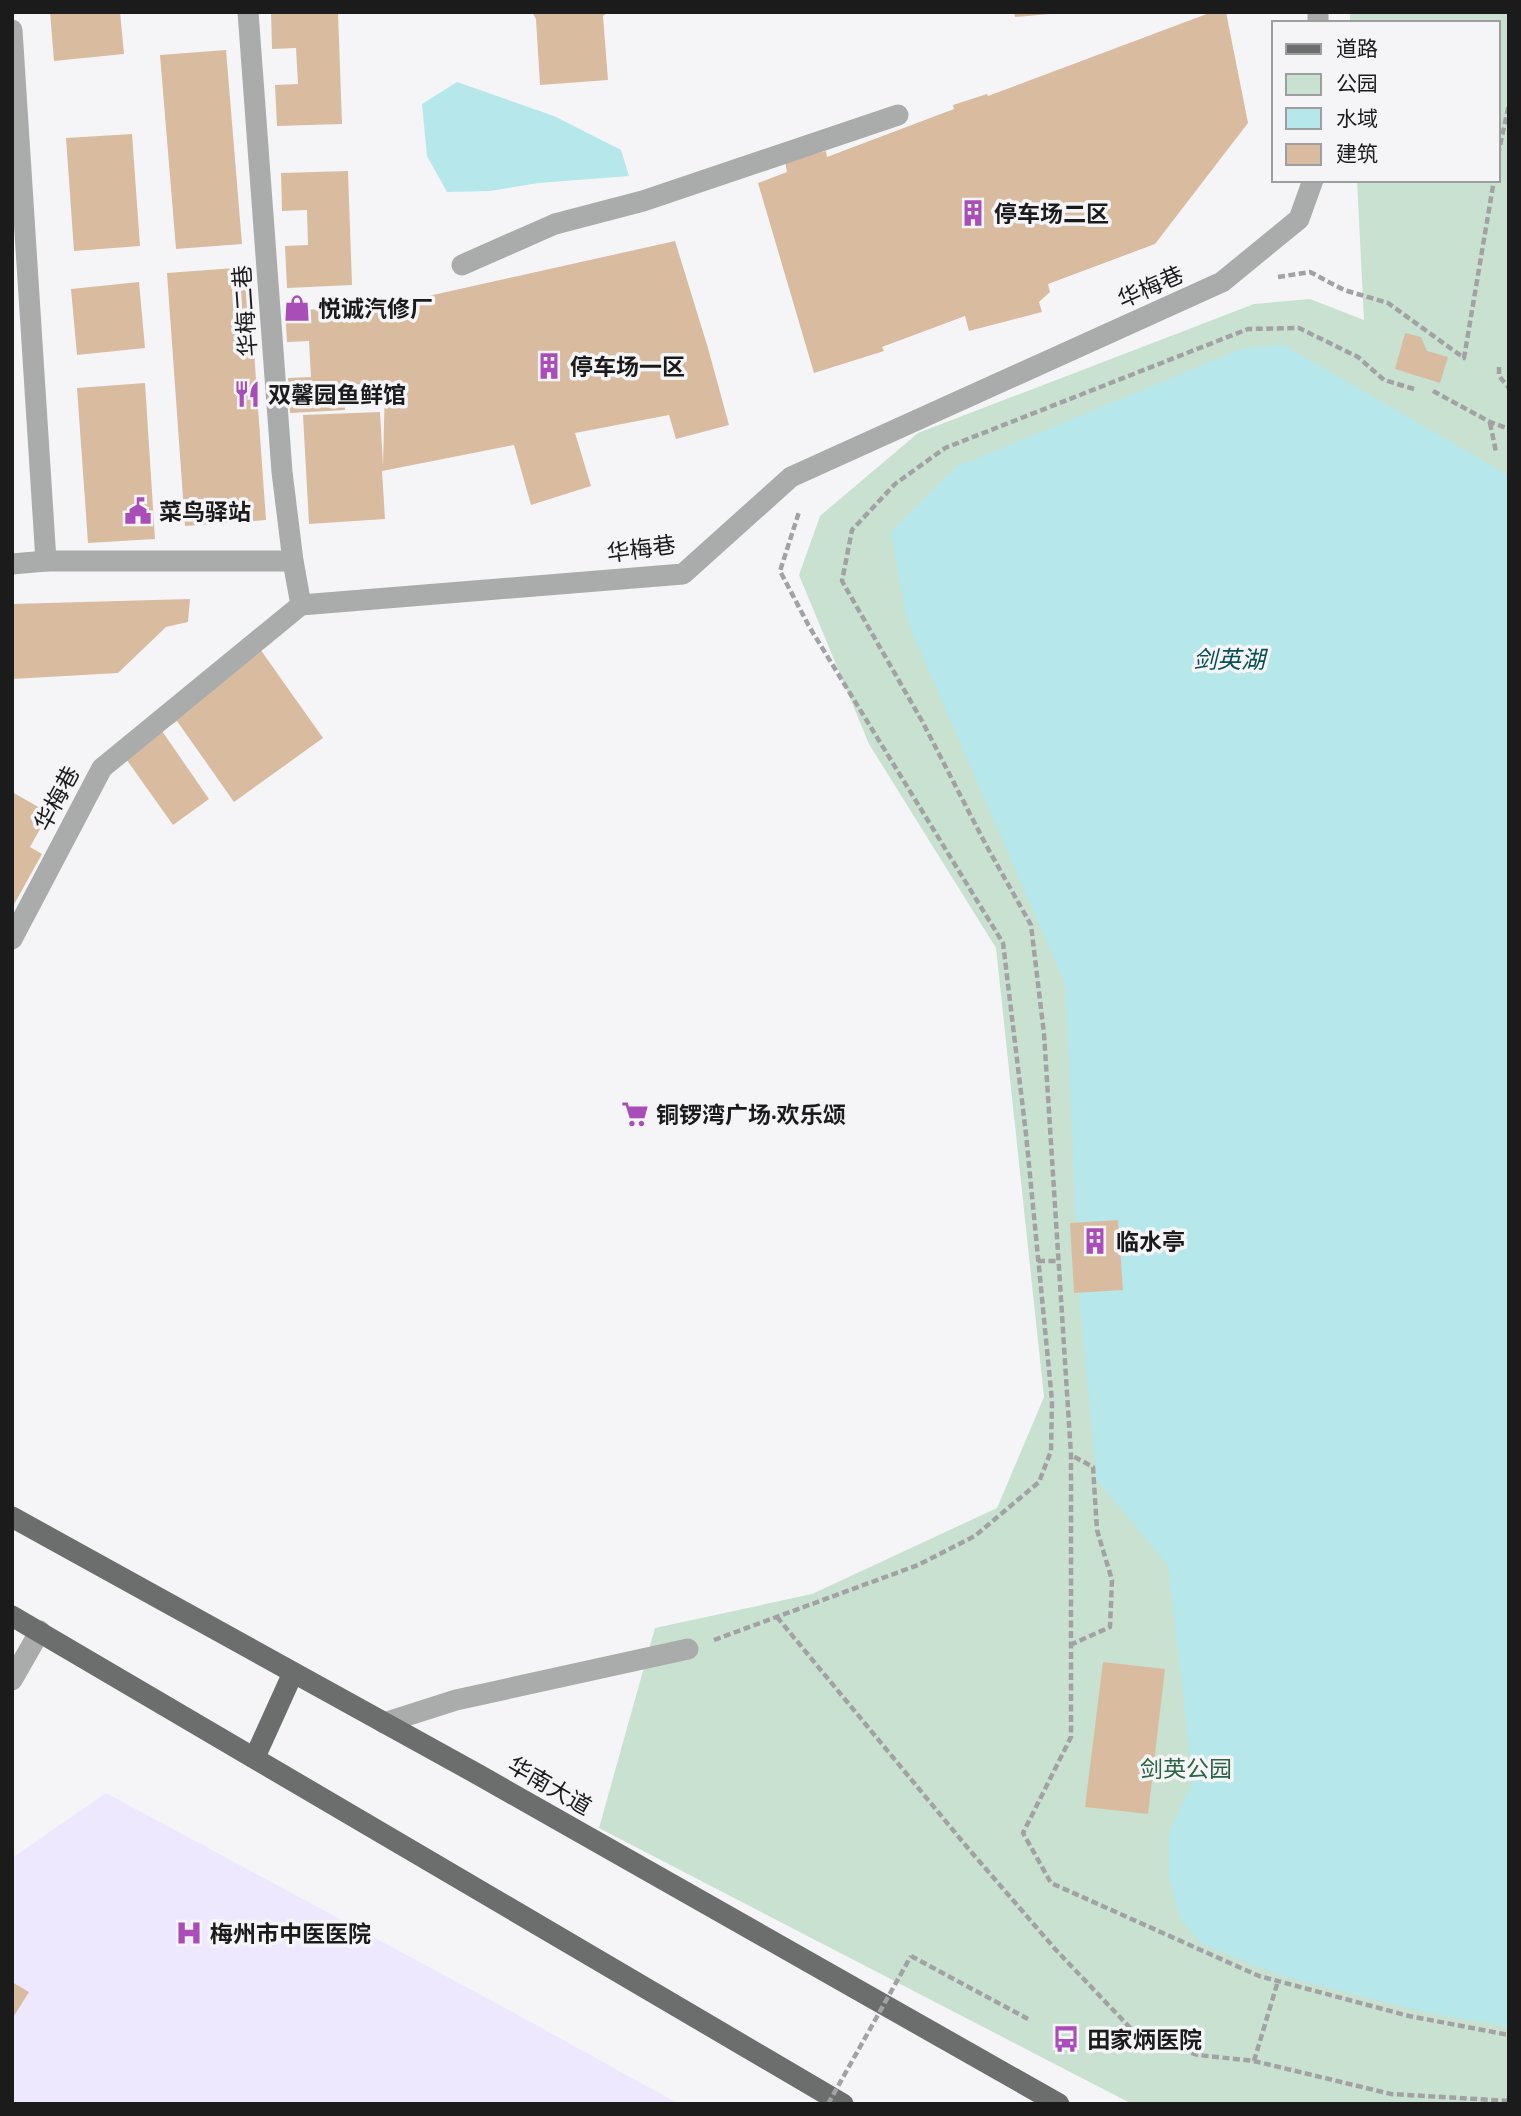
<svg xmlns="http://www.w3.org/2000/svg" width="1521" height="2116" font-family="'Exo 2','Noto Sans SC',sans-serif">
<rect width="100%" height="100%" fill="#f5f5f8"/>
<!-- medical -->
<path fill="#ede8fe" d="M106,1793l401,216 172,95h-667v-246z"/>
<!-- green -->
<path fill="#c9e1d1" d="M1350,12h159v2092h-377l-533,-276 56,-200 157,-34 185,-86 47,-111 -48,-449 -127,-204 -70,-169 21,-59 98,-83 336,-129 56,-5 54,21 -7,-140h141v-157h-148z"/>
<!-- water -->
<g fill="#b6e7ea">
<path d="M457,82l97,34 67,34 8,26 -90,7 -49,8 -43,1 -20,-36 -5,-52z"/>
<path d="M1284,345l225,131v1551l-85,-15 -142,-36 -80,-32 -21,-24 -12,-44v-43l24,-52 -25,-216 -71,-85 -17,-172 -15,-324 -159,-366 -15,-86 65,-65 288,-119z"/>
</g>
<!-- building -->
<g fill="#d9bca0">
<path d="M50,12h70l4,42 -70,7z"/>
<path d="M271,12h67l4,112 -65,2 -2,-41 23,-1 -2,-36 -24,1z"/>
<path d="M532,12h76l-5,4 5,64 -68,5 -4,-66z"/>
<path d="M1014,12h36v2l-35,3z"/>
<path d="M1212,12h14l22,111 -93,121 -107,40 2,8 -11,10 3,10 -73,19 -4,-15 -83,31 2,4 -70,22 -56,-190 29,-11 -2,-11 41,-10 1,6 127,-48 -1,-4 34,-11 1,2z"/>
<path d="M226,50l16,194 -66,5 -16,-194z"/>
<path d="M132,134l8,112 -66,5 -8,-113z"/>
<path d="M348,171l4,114 -65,3 -2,-42 23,-1 -1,-35 -25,1 -1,-38z"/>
<path d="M675,241l33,107 21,77 -53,14 -7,-24 -94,18 16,53 -60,19 -17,-60 -132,26 3,48 -76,5 -6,-109 77,-3 3,53 2,-82 -41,2 1,25 -55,3 -2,-35 23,-1 -2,-36 -22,1 -2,-31 103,-6z"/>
<path d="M248,267l18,253 -81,6 -18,-253z"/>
<path d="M139,282l6,66 -68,7 -6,-66z"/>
<path d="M1405,333l16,4 6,14 21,6 -8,26 -45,-14z"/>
<path d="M145,383l10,156 -67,4 -11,-155z"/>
<path d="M190,599l-2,23 -22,5 -48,46 -106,6v-75z"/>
<path d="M260,649l63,89 -89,64 -57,-81 -15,10 47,68 -36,26 -54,-76z"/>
<path d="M12,792l37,21 -19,34 12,7 -30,54z"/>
<path d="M1118,1220l5,70 -49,3 -4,-70z"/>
<path d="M1103,1662l62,7 -17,145 -63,-7z"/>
<path d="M12,1982l17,10 -17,27z"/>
</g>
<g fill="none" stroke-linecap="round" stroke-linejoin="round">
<!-- path -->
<g stroke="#a2a2a4" stroke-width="4.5" stroke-dasharray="7 3.5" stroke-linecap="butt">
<path d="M1498,155l11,-51"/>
<path d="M1278,277l32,-5 34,18 44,13 76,55 30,-178"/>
<path d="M1499,367v9l10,12"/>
<path d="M1414,389l-30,-9 -26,-23 -59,-29 -51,1 -303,119 -50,36 -43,46 -10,51 80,140 64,124 45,80 13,109 27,421v282l-48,96 28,50 208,93 150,40 100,19"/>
<path d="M1433,391l57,31 19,7"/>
<path d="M1490,423l6,29"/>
<path d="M1038,1261h20"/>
<path d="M777,1617l190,230 89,103 80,84 62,21 56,6 137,33 118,7"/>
<path d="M714,1640l204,-75 57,-29 64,-54 12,-31 1,-50 -26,-267 -23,-191 -193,-315 -30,-57 19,-59"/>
<path d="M1070,1645l40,-18 2,-47 -15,-50 -4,-63 -22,-12"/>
<path d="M911,1956l117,63"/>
<path d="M1254,2061l24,-80"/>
</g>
<!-- minor -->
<g stroke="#aaabab" stroke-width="21">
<path d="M248,12l34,460 11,89 8,44"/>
<path d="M12,30l34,531"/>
<path d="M462,265l93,-41 88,-23 255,-86"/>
<path d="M12,564l34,-3h247"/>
<path d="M12,1680l28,-49"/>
<path d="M384,1723l72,-23 232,-51"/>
</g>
<!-- tertiary -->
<g stroke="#aaabab" stroke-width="21">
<path d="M1318,12v11"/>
<path d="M12,939l90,-171 199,-163 382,-31 108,-97 431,-195 77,-63 14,-39"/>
</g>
<!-- primary -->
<g stroke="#6b6e6d" stroke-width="21">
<path d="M12,1517l467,258 580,329"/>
<path d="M12,1616l831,488"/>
<path d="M255,1757l38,-84"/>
</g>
<!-- path-bridge -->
<path stroke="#a2a2a4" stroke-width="4.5" stroke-dasharray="7 3.5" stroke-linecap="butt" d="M828,2104l83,-148"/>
</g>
<!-- icons -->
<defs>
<symbol id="building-bare" viewBox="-9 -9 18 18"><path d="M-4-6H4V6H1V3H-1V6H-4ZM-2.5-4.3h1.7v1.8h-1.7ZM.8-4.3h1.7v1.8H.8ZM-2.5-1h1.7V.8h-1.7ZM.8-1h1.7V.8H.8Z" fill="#a94eb8" stroke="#f5f5f8" stroke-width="2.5" paint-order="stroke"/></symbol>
<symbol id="shop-bare" viewBox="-9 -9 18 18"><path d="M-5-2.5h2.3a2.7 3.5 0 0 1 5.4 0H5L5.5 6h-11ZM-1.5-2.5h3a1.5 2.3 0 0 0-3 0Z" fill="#a94eb8" stroke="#f5f5f8" stroke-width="2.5" paint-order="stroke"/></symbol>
<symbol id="restaurant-bare" viewBox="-9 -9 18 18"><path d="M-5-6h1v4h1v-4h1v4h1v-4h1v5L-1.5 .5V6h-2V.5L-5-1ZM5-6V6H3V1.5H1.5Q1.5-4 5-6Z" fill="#a94eb8" stroke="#f5f5f8" stroke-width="2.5" paint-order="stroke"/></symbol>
<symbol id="civic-bare" viewBox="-9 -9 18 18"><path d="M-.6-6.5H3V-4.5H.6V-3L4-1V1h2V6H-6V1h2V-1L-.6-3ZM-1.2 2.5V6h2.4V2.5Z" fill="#a94eb8" stroke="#f5f5f8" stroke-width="2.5" paint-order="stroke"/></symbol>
<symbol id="supermarket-bare" viewBox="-9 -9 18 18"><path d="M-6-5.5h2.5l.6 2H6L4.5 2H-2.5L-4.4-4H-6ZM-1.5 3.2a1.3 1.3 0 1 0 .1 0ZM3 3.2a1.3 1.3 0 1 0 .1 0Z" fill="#a94eb8" stroke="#f5f5f8" stroke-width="2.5" paint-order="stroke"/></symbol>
<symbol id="hospital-bare" viewBox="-9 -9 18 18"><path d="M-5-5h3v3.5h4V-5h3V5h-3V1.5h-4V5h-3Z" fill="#a94eb8" stroke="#f5f5f8" stroke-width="2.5" paint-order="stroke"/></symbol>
<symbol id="bus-bare" viewBox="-9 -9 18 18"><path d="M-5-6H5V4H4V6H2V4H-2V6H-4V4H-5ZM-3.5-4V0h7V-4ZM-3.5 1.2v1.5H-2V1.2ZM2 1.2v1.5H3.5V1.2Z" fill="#a94eb8" stroke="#f5f5f8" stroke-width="2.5" paint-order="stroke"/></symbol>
</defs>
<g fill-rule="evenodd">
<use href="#building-bare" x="954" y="194" width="38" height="38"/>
<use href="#shop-bare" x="278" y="289" width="38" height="38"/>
<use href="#building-bare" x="530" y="347" width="38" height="38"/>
<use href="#restaurant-bare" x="228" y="375" width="38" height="38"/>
<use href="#civic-bare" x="119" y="492" width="38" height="38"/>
<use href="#supermarket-bare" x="616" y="1095" width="38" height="38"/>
<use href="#building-bare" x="1076" y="1222" width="38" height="38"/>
<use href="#hospital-bare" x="170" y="1914" width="38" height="38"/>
<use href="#bus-bare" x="1047" y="2020" width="38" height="38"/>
</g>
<g text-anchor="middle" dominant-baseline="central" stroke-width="7" stroke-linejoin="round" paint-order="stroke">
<!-- poi labels -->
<g font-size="23" font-weight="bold" fill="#1b1b1c" stroke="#f5f5f8" text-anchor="start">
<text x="994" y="213">停车场二区</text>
<text x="318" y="308">悦诚汽修厂</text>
<text x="570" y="366">停车场一区</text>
<text x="268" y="394">双馨园鱼鲜馆</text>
<text x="159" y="511">菜鸟驿站</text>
<text x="656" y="1114">铜锣湾广场·欢乐颂</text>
<text x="1116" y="1241">临水亭</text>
<text x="210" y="1933">梅州市中医医院</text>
<text x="1087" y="2039">田家炳医院</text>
</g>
<!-- street labels -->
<g font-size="23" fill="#1b1b1c" stroke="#f5f5f8">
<text transform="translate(1150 286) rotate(-24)">华梅巷</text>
<text transform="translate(244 311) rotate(-94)">华梅二巷</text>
<text transform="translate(641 548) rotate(-8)">华梅巷</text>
<text transform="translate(56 798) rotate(-62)">华梅巷</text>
<text transform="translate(550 1785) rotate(30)">华南大道</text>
</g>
<!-- park labels -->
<g font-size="23" fill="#2a6444" stroke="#f5f5f8">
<text x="1186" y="1768">剑英公园</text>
</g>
<!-- water labels -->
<g font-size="24" font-style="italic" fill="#075053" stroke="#f5f5f8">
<text x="1229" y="658">剑英湖</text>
</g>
</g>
<!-- border -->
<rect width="1521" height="2116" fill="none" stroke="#1b1b1c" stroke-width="28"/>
<!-- legend -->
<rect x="1272" y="21" width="228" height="161" fill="#f5f5f8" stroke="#9e9ea0" stroke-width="2"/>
<rect x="1286" y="44" width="35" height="10" fill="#6b6e6d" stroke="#9e9ea0" stroke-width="2"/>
<text x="1336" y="56" font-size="21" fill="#1b1b1c">道路</text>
<rect x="1286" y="74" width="35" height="21" fill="#c9e1d1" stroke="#9e9ea0" stroke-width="2"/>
<text x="1336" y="91" font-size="21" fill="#1b1b1c">公园</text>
<rect x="1286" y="108" width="35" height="21" fill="#b6e7ea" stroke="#9e9ea0" stroke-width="2"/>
<text x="1336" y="126" font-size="21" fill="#1b1b1c">水域</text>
<rect x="1286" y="144" width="35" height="21" fill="#d9bca0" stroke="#9e9ea0" stroke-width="2"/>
<text x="1336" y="161" font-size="21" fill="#1b1b1c">建筑</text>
</svg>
